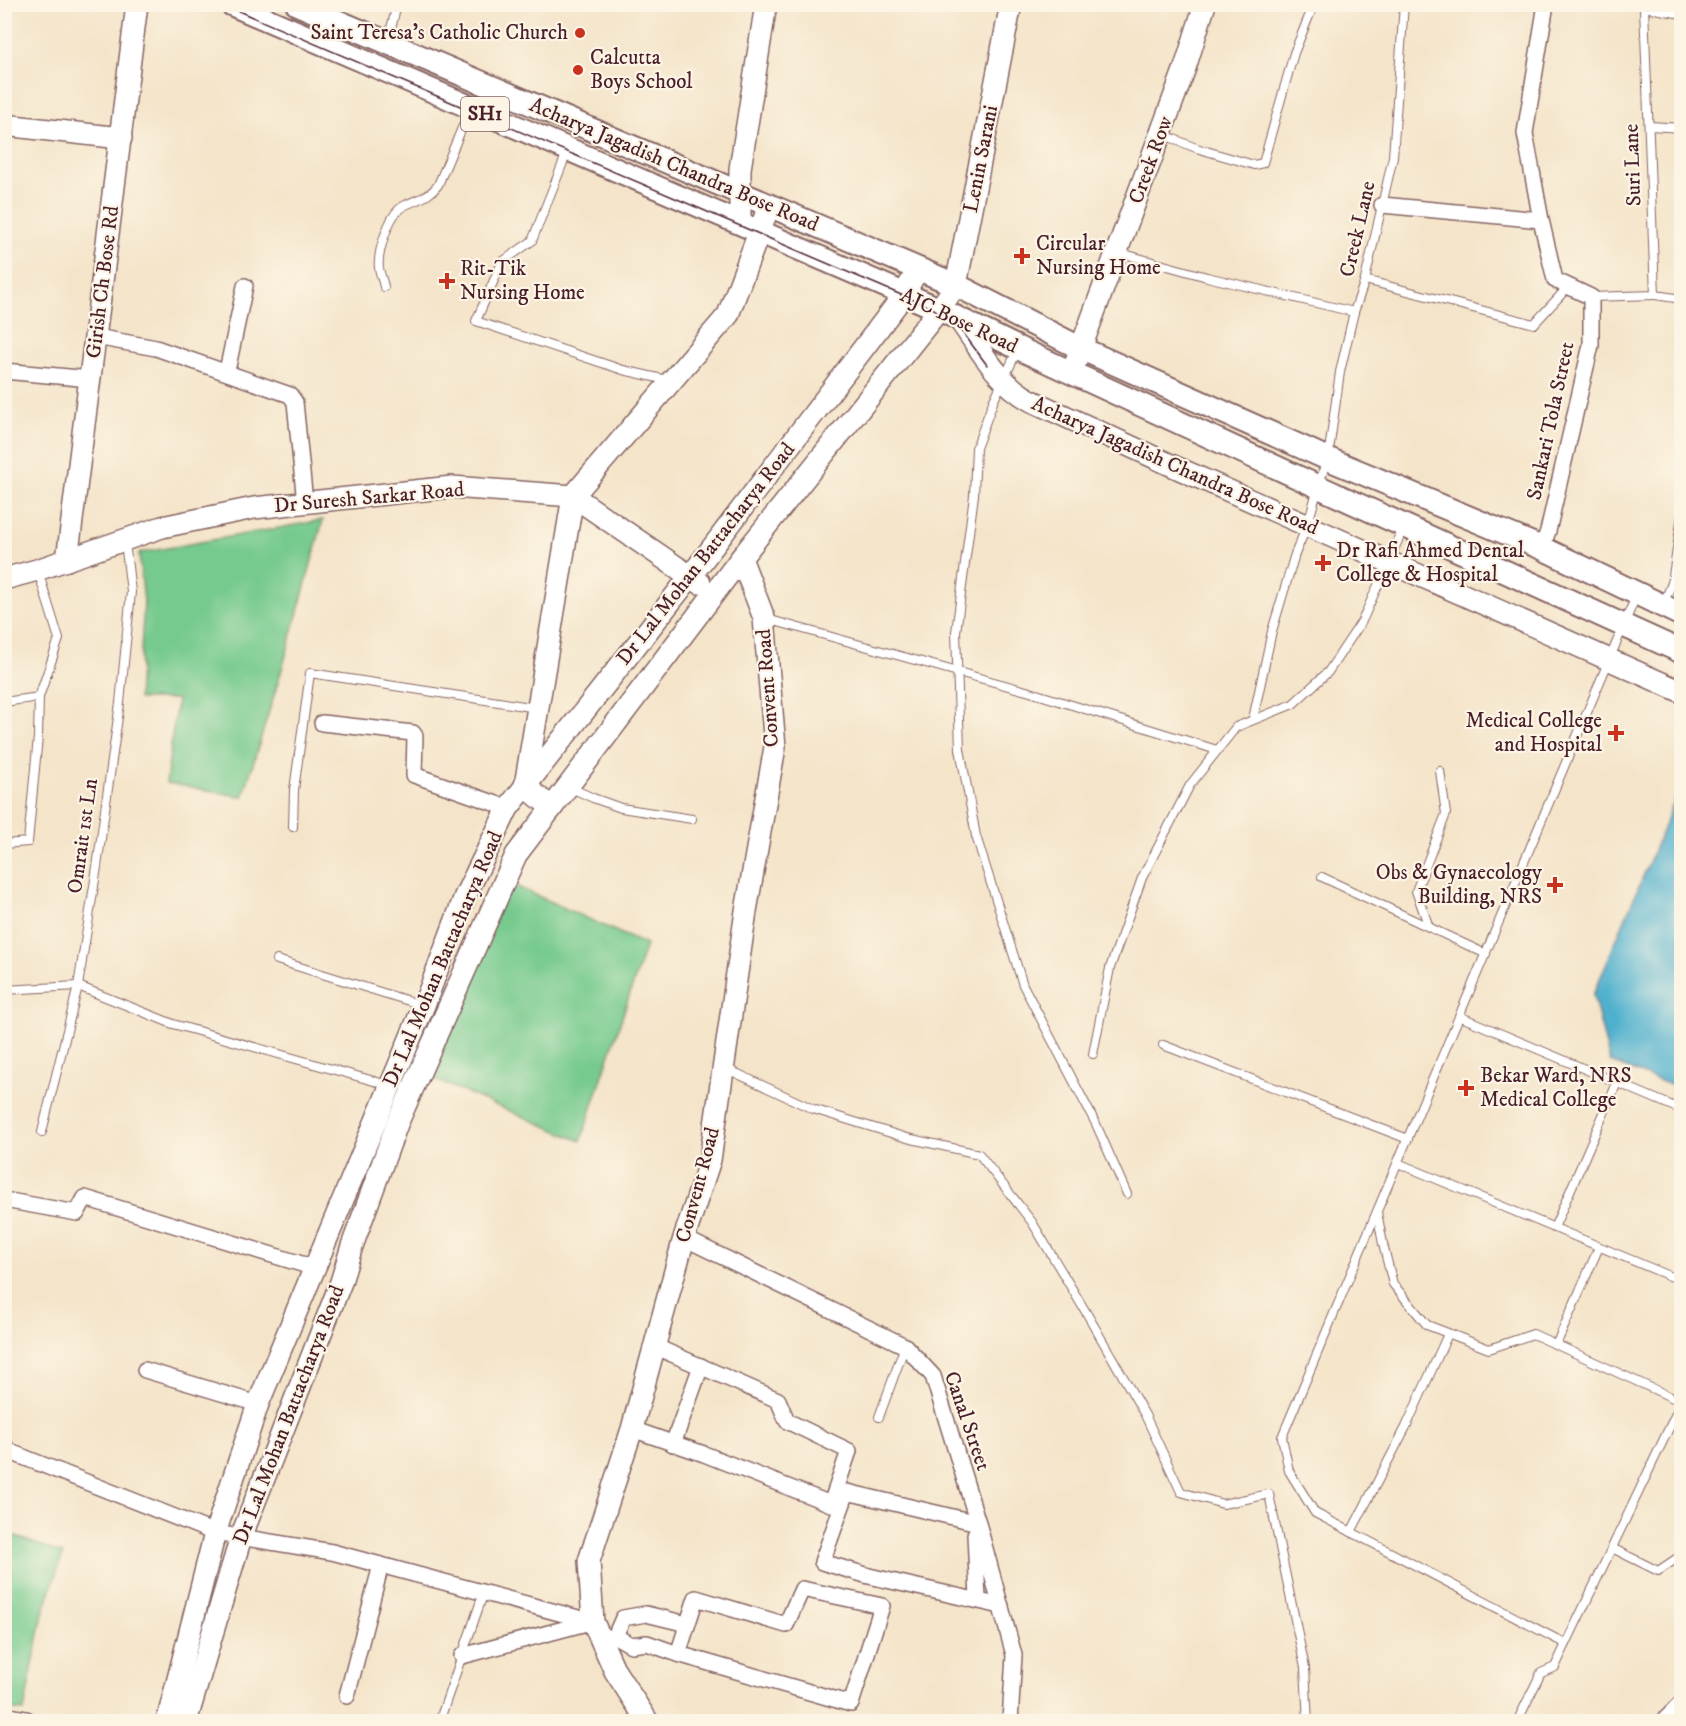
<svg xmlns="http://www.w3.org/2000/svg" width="1686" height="1726" font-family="'IM FELL DW Pica',serif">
<rect width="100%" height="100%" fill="#fcf5e5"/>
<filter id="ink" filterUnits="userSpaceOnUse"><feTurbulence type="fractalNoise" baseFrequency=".0167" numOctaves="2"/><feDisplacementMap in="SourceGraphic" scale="12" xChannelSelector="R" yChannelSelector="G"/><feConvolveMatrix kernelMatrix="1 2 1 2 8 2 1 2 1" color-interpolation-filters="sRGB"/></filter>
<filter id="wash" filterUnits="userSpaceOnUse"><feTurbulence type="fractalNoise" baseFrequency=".008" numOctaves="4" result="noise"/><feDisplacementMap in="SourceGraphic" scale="24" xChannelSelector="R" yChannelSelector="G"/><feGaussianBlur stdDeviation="1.35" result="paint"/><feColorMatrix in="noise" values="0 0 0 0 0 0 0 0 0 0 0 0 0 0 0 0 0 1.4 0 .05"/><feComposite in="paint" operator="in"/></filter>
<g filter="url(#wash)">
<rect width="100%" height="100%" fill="#f4e4c9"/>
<!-- green -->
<g fill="#76ca8e" stroke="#60745c" stroke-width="1.5">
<path d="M323,520l-36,132 -44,145 -77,-14 11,-84h-39l6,-97 -5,-49z"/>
<path d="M509,883l137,62 -65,196 -150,-63z"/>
<path d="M4,1532l59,22 -20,59 -19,98 -19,-2z"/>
</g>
<!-- water -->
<path fill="#50b0ce" stroke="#4d687c" stroke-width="1.5" d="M1676,798l6,2 -1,289 -71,-27 -17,-67z"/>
</g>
<g filter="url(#ink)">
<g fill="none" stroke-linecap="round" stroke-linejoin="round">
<defs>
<g id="lane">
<path d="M388,41l9,-37"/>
<path d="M1650,126l32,2"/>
<path d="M1162,134l34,14 58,17 9,-2 31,-110 20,-49"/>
<path d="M568,150l-36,91 -30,21 -26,59 147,49 44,10"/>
<path d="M1117,252l90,25 147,35"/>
<path d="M1365,280l169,44 35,-38"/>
<path d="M384,287c-1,-6 -4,-13 -5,-19 -2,-15 10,-53 23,-61 13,-8 26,-8 36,-22l32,-76"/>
<path d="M1655,295l27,4"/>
<path d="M1591,297l64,-2 -11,-288 38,7"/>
<path d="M1017,351l-24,51 -17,46 -2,47 -18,137 4,117 16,87 47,149 73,139 31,70"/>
<path d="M1663,605l9,-22 10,-68"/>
<path d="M767,619l263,73 187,58"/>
<path d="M4,702l35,-5"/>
<path d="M1253,719l19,-88 23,-77 12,-28 22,-75 11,-79 14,-60 11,-32 28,-123 11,-153"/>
<path d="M569,787l24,11 28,10 71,11"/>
<path d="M293,827l1,-37 16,-117 227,35"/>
<path d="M4,844l24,-2 10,-105 1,-40 20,-58 -21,-68"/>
<path d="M1322,877l164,77"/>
<path d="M1429,927l-13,-36 30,-77 -6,-43"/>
<path d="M277,960l145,45"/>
<path d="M4,990l74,-4 95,38 215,61"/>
<path d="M1459,1016l223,94"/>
<path d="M1163,1045l245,94"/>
<path d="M1093,1054l17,-86 32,-90 48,-93 46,-58 57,-23 35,-32 34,-51 42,-94"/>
<path d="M725,1068l88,41 94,29 72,16 53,68 58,97 55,96 36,77 42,12 46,-10 36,174 3,54"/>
<path d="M42,1132l36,-146 19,-119 23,-164 11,-111 -6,-50"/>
<path d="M1398,1163l284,118"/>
<path d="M1377,1212l6,32 10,40 34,41 62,24 44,-15 149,68"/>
<path d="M1554,1228l63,-145"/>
<path d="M1556,1345l43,-98"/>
<path d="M879,1417l26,-71"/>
<path d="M1351,1532l55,-105 42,-93"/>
<path d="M1612,1548l46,23 24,-16"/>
<path d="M1566,1644l-251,-131 -26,-42 -7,-34 354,-841"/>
<path d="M439,1722l45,-130"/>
<path d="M1517,1722l24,-49 14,-6 127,-266"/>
</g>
<g id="street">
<path d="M1382,205l159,15"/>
<path d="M96,337l60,11 134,47 5,7 10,101"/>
<path d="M4,371l86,8"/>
<path d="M227,371l18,-85"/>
<path d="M1542,548l6,-17 43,-186v-48l-36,-17 -14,-60 -16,-87 21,-129"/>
<path d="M322,723l91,10 2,3 -1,39 94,33"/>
<path d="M4,1200l73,13 8,-15 230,70"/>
<path d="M684,1238l221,108 28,30 45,147 36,132 -4,67"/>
<path d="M145,1370l113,34"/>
<path d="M632,1429l72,25 127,50 18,-53 -62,-30 -9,-21 -122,-53"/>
<path d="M673,1444l28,-78"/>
<path d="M4,1447l9,6 202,80 117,19 261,70"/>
<path d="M978,1523l-131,-31 -25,70 47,14 132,30"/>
<path d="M975,1534l3,66"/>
<path d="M615,1636l16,9 16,-2 31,11 173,50 31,-98 -80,-17 -16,36 -90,-27 -18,56"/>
<path d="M607,1638l8,-2 8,-18 23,-4 41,10"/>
<path d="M462,1656l128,-34"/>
<path d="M347,1696l34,-131"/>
</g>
<g id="secondary">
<path d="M4,125l117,13"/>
<path d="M740,223v-54l26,-165"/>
<path d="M960,321c21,29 38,62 70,79l143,66 509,226"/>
<path d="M1072,372l113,-304 20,-64"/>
<path d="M67,560l70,-556"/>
<path d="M4,579l33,-9 125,-43 92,-19 198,-21 121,9 127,87"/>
<path d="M552,808l-27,-22 48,-290 155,-181 41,-109"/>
<path d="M4,1718l22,4"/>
<path d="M167,1722l48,-189 43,-129 166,-399 41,-109 43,-88 182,-231 213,-281 15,-27"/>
<path d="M186,1722l55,-185 100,-255 11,-36 45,-122 119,-269 225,-297 197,-247 18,-26 55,-281"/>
<path d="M648,1722l-33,-51 -22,-49 -4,-61 43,-132 52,-191 26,-78 36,-249 29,-164 -11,-129 -23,-60"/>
<path d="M1667,1722l15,-15"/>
</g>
<g id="primary">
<path d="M231,4l708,305 79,39 301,139 363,165"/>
<path d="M297,4l659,281 126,64 244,109 216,90 140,67"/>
</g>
</defs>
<!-- lane casing -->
<use href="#lane" stroke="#866462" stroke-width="10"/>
<!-- street casing -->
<use href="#street" stroke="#866462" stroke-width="18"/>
<!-- secondary casing -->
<use href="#secondary" stroke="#866462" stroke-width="24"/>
<!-- primary casing -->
<use href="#primary" stroke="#866462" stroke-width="26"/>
<!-- lane -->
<use href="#lane" stroke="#fff" stroke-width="8"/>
<!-- street -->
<use href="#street" stroke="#fff" stroke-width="15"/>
<!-- secondary -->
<use href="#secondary" stroke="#fff" stroke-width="21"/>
<!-- primary -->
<use href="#primary" stroke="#fff" stroke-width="22"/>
<!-- tram -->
<path stroke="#4a1f2b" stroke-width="1.5" d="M222,4l712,305 24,17 29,39"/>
</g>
</g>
<!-- markers -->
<g fill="#c8321e" stroke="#fcf5e5" stroke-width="2">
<circle cx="580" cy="33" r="6"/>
<circle cx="578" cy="70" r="6"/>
<path d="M1019 247h6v6h6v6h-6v6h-6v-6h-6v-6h6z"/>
<path d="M444 272h6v6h6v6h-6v6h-6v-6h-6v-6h6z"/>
<path d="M1320 554h6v6h6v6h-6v6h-6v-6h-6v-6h6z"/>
<path d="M1613 724h6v6h6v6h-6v6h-6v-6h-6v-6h6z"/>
<path d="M1552 876h6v6h6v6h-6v6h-6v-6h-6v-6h6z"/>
<path d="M1463 1079h6v6h6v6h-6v6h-6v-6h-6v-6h6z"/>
</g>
<g text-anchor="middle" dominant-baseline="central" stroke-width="4.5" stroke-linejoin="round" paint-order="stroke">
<!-- shield labels -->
<rect fill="#fcf5e5" stroke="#7f5f63" stroke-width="1.5" x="461" y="97" width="48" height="34" rx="4.5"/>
<g font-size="20" font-weight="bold" fill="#4a1f2b">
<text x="485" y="114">SH1</text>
</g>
<!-- poi labels -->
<g font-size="21" fill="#4a1f2b" stroke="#fcf5e5" text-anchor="start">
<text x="568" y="33" text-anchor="end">Saint Teresa's Catholic Church</text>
<text x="590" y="58">Calcutta<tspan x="590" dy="24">Boys School</tspan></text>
<text x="1036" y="244">Circular<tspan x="1036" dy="24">Nursing Home</tspan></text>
<text x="460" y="269">Rit-Tik<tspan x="460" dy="24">Nursing Home</tspan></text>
<text x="1336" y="551">Dr Rafi Ahmed Dental<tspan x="1336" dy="24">College &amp; Hospital</tspan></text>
<text x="1602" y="721" text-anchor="end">Medical College<tspan x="1602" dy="24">and Hospital</tspan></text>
<text x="1542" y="873" text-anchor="end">Obs &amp; Gynaecology<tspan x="1542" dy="24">Building, NRS</tspan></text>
<text x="1480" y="1076">Bekar Ward, NRS<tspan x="1480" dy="24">Medical College</tspan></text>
</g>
<!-- street labels -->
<g font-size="21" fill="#4a1f2b" stroke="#fcf5e5">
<text transform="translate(981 159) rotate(-79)">Lenin Sarani</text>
<text transform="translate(1151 160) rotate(-70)">Creek Row</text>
<text transform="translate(674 165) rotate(23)">Acharya Jagadish Chandra Bose Road</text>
<text transform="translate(1633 165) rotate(-92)">Suri Lane</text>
<text transform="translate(1358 229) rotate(-77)">Creek Lane</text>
<text transform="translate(103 282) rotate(-83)">Girish Ch Bose Rd</text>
<text transform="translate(959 321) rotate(25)">AJC Bose Road</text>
<text transform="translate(1551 421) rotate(-78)">Sankari Tola Street</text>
<text transform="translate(1175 466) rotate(24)">Acharya Jagadish Chandra Bose Road</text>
<text transform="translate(369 498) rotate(-5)">Dr Suresh Sarkar Road</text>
<text transform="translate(706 554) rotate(-52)">Dr Lal Mohan Battacharya Road</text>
<text transform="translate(768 688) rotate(-94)">Convent Road</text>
<text transform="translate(83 836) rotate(-82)">Omrait 1st Ln</text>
<text transform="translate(443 959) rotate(-67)">Dr Lal Mohan Battacharya Road</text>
<text transform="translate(698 1185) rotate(-75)">Convent Road</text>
<text transform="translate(289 1415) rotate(-69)">Dr Lal Mohan Battacharya Road</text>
<text transform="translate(967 1421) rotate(71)">Canal Street</text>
</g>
</g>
<!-- margin -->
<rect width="1686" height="1726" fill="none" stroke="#fcf5e5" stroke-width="24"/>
</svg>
